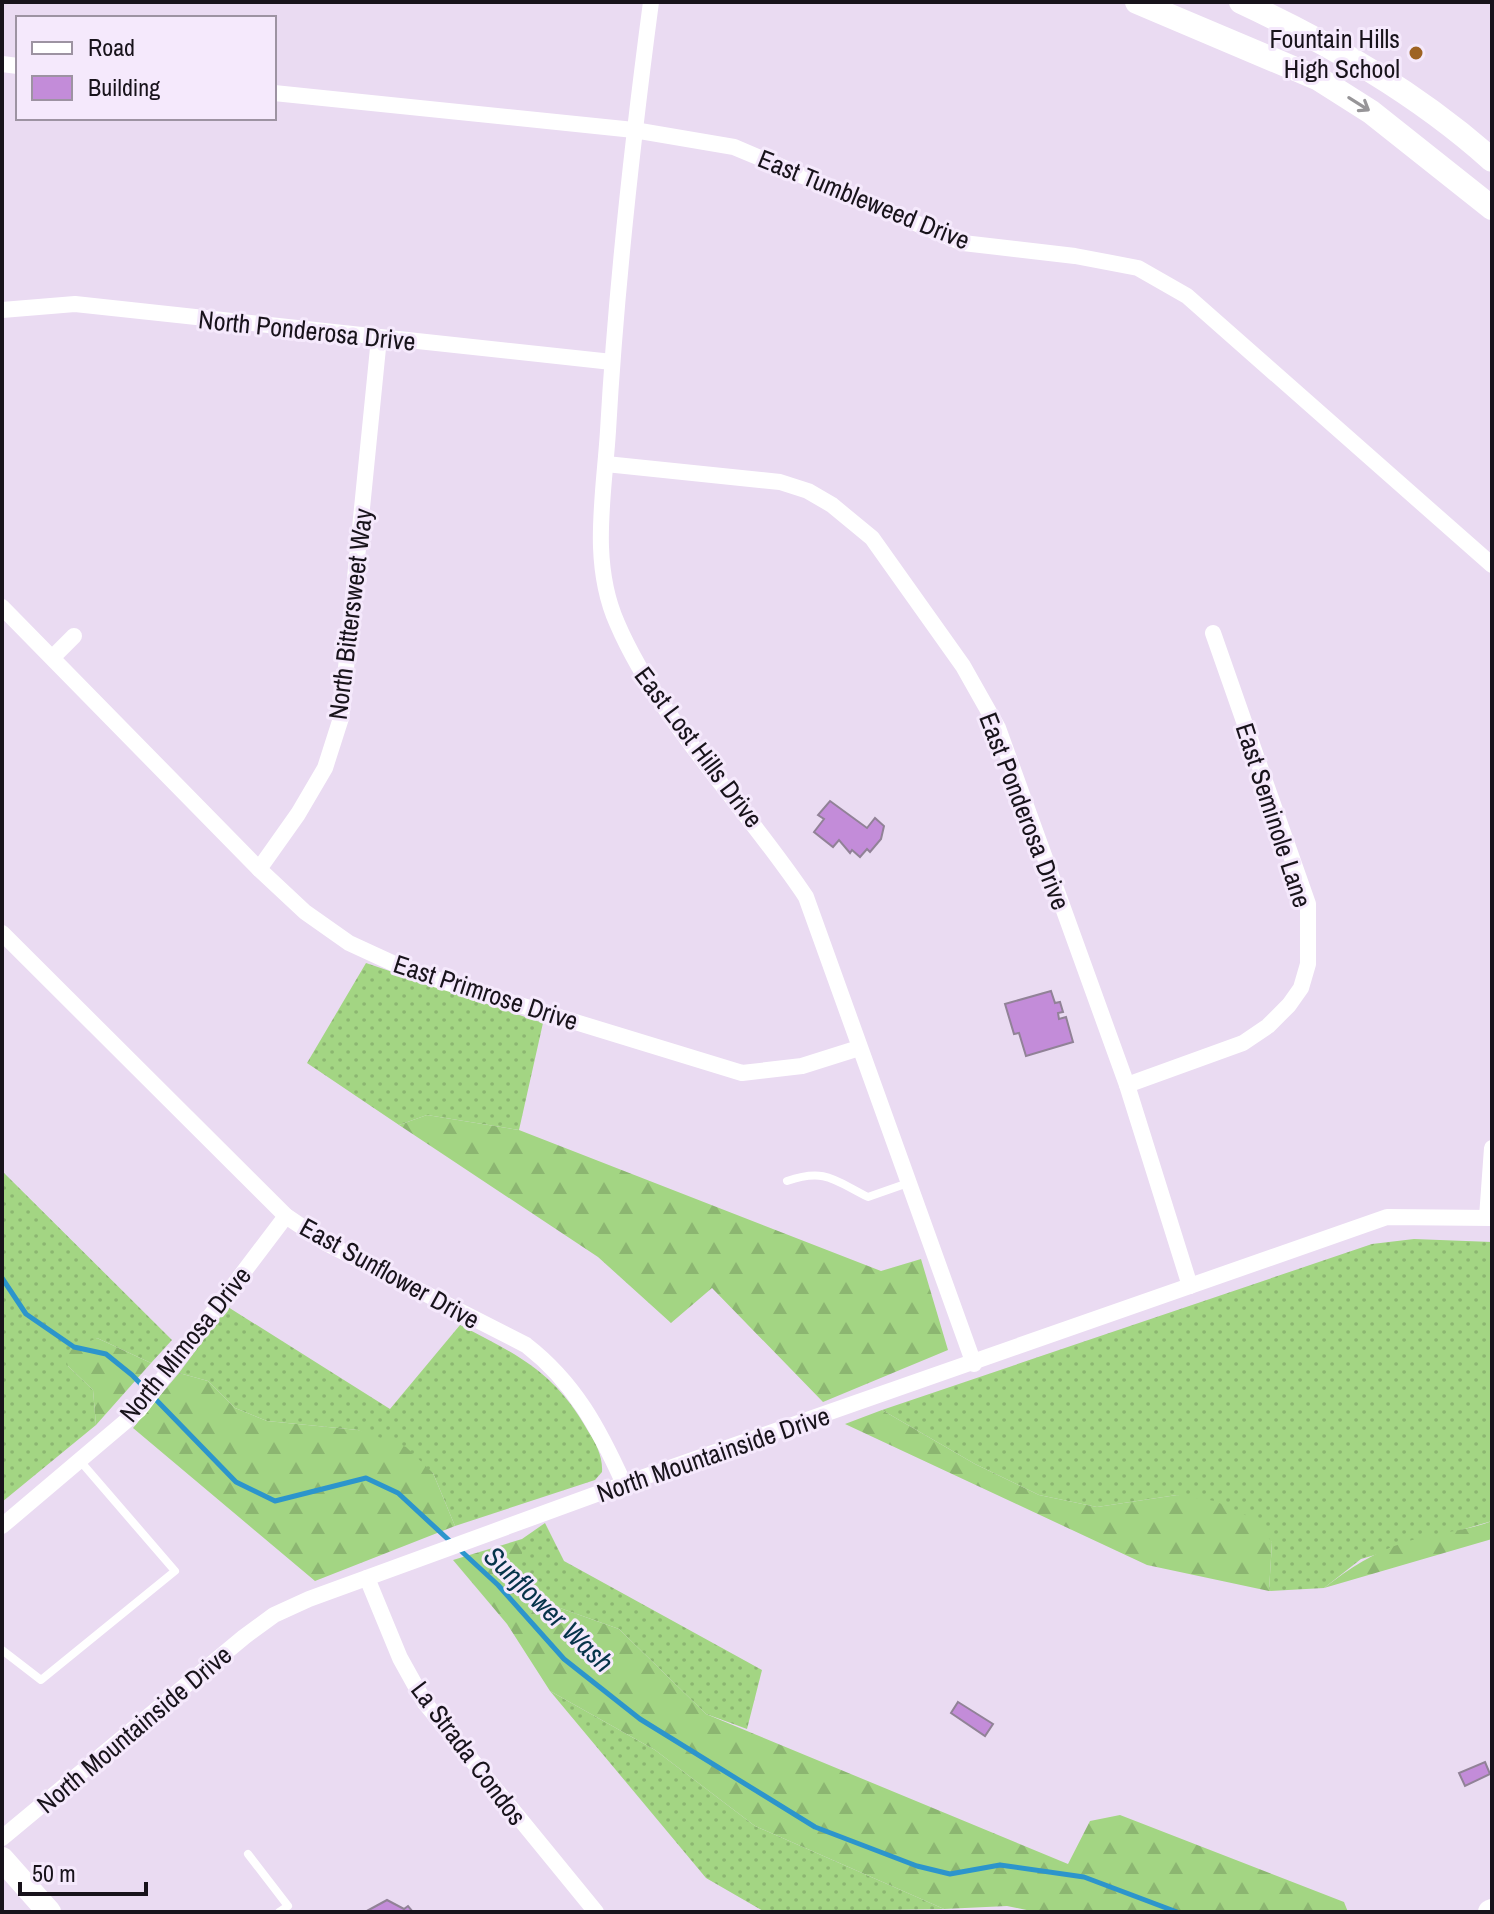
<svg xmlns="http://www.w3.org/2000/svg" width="1494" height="1914" font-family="'Archivo Narrow',sans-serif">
<defs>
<pattern id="grass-dots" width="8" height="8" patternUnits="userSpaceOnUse" patternTransform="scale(2)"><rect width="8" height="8" fill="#a3d583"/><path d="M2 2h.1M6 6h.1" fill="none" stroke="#8cb671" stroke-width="1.8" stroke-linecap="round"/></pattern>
<pattern id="forest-firs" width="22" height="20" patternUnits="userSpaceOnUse" patternTransform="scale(2)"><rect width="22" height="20" fill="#a3d583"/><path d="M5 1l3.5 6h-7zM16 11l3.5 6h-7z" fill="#8cb671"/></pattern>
</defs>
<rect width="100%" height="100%" fill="#eadbf2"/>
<!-- grass -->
<g fill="url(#grass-dots)">
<path d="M366,963l177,60 -24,107 -92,-15 -28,10 -92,-62z"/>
<path d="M2,1171l170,169 -21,23 -54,-25 -29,28 25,24 3,35 -94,77z"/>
<path d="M1414,1239l78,3v279l-131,38 -37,29 -55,3 3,-49 -95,-47 -80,12 -58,-12 -64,-31 -93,-54 490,-166z"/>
<path d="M228,1307l162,102 70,-84c58,30 95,47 128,106 8,12 15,26 14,41l-7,8 -140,46 -22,-53 -75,-43 -91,-9 -32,-13 -27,-27 -29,-8z"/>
<path d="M545,1523l19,38 198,109 -15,59 -41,-15 -87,-85 -73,-26 -24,-25v-39z"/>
<path d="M550,1691l105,59 100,76 189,83 -179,3 -59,-34z"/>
</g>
<!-- forest -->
<g fill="url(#forest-firs)">
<path d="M427,1115l92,15 362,141 40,-12 27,91 -125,52 -111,-114 -41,35 -73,-66 -199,-132z"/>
<path d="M97,1338l54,25 -55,62 -3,-35 -25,-24 -4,-13z"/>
<path d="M179,1373l29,8 27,27 32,13 91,9 48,17 27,26 22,53 -140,55 -182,-153z"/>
<path d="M882,1410l93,54 64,31 58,12 80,-12 38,6 37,17 20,24 -3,49 -122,-26 -302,-141z"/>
<path d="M1492,1521v18l-168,49c26,-20 50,-36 82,-46 28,-10 58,-10 86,-21z"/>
<path d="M522,1539v39l24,25 73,26 87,85 362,150 22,-43 30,-6 224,87 4,10h-312l-29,-6 -63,3 -189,-83 -100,-76 -105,-59 -43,-67 -54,-64z"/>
</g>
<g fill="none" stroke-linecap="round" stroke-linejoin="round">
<!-- stream -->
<g stroke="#2c95cc" stroke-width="5">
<path d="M2,1278l24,36 48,33 32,7 26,21 104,107 39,19 91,-23 32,15 54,50"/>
<path d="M459,1549l39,36 66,74 76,60 175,108 102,39 33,8 50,-9 84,12 93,35"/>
</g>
</g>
<!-- building -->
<g fill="#c38cd9" stroke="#918297" stroke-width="2">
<path d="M830,801l37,27 8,-10 9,8 -3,13 -11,13 -3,-3 -7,8 -8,-7 -2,3 -11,-13 -6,7 -19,-15 10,-13 -6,-4z"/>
<path d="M1051,991l4,12 5,-1 3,10 -5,1 1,6 7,-2 7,25 -47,14 -7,-23 -5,1 -9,-30z"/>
<path d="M958,1702l35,22 -8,12 -34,-23z"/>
<path d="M1485,1762l5,12 -25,12 -6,-13z"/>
<path d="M387,1900l17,9 4,-3 5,6h-48z"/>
</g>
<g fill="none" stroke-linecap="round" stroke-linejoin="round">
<!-- lane -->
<g stroke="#fff" stroke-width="8">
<path d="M787,1181c38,-13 47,-1 81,16l40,-14"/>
<path d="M2,1650l39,30 134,-109 -94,-109"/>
<path d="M248,1854l40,52 -9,6"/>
</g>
<!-- street -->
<g stroke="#fff" stroke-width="16">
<path d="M651,2c-19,143 -35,286 -43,429 -4,64 -18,131 9,192 41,96 130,185 189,274l168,467"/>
<path d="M2,64l16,2"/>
<path d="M274,93l360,37 100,17 229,96 112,13 63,12 49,28 305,269"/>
<path d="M2,310l73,-6 537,58"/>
<path d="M606,464l174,18 28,9 24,14 40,33 91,128 35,62 129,357 63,201"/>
<path d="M2,607l257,262 46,43 44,31 63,29 330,101 60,-7 57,-18"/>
<path d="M53,657l21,-21"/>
<path d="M259,869l39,-55 27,-46 16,-50 38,-380"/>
<path d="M2,933l284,283 40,27 200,102c49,38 73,84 98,139"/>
<path d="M1127,1085l116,-42 25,-17 21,-21 12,-17 7,-24v-60l-95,-271"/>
<path d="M1487,1217l5,-69"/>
<path d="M2,1526l137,-116 147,-194"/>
<path d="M367,1578l33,80 25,45 171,209"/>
<path d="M2,1838l242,-201 30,-22 35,-16 315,-115 763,-267 105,1"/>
</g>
<!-- secondary -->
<g stroke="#fff" stroke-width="24">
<path d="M1137,2l182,77 52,33 121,96"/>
<path d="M1241,2c90,42 176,91 251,158"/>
<path d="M2,1859l47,53"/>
<path d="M1490,1912l2,-1"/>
</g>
</g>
<!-- one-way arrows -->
<defs><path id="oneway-shaft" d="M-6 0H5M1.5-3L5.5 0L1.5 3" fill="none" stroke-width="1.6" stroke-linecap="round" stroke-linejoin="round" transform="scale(2)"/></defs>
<use stroke="#979598" href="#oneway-shaft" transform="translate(1359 104) rotate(32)"/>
<!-- markers -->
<circle fill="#9e6323" stroke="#f5e9fc" stroke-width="3" cx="1416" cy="53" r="8"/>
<g text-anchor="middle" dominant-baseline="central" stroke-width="6" stroke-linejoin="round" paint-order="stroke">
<!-- poi labels -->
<g font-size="26" fill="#18131b" stroke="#f5e9fc" text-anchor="end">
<text x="1400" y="38">Fountain Hills<tspan x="1400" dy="30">High School</tspan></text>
</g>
<!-- street labels -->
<g font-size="26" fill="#18131b" stroke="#f5e9fc">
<text transform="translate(864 199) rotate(22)">East Tumbleweed Drive</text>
<text transform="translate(307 330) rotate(6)">North Ponderosa Drive</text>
<text transform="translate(350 614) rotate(-83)">North Bittersweet Way</text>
<text transform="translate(699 747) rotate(53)">East Lost Hills Drive</text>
<text transform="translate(1025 811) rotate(69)">East Ponderosa Drive</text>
<text transform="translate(1274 815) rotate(72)">East Seminole Lane</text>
<text transform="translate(486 992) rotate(18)">East Primrose Drive</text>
<text transform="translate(390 1273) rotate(29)">East Sunflower Drive</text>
<text transform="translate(185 1344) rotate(-51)">North Mimosa Drive</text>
<text transform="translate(713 1454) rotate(-19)">North Mountainside Drive</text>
<text transform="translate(134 1729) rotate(-40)">North Mountainside Drive</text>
<text transform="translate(469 1753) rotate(53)">La Strada Condos</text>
</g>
<!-- water labels -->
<g font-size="28" font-style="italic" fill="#06334a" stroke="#f5e9fc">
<text transform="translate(549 1609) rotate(44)">Sunflower Wash</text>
</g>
</g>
<!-- border -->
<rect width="1494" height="1914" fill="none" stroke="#18131b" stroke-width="8"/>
<!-- legend -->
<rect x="16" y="16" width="260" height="104" fill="#f5e9fc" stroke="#9d93a2" stroke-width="2"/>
<rect x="32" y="42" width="40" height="12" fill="#ffffff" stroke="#9d93a2" stroke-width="2"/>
<text x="88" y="56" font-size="24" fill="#18131b">Road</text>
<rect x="32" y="76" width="40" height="24" fill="#c38cd9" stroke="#9d93a2" stroke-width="2"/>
<text x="88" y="96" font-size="24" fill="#18131b">Building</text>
<!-- scale -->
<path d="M20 1882v12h126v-12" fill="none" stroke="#18131b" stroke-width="4"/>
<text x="32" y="1882" font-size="24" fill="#18131b" stroke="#f5e9fc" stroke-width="6" paint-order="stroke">50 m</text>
</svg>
